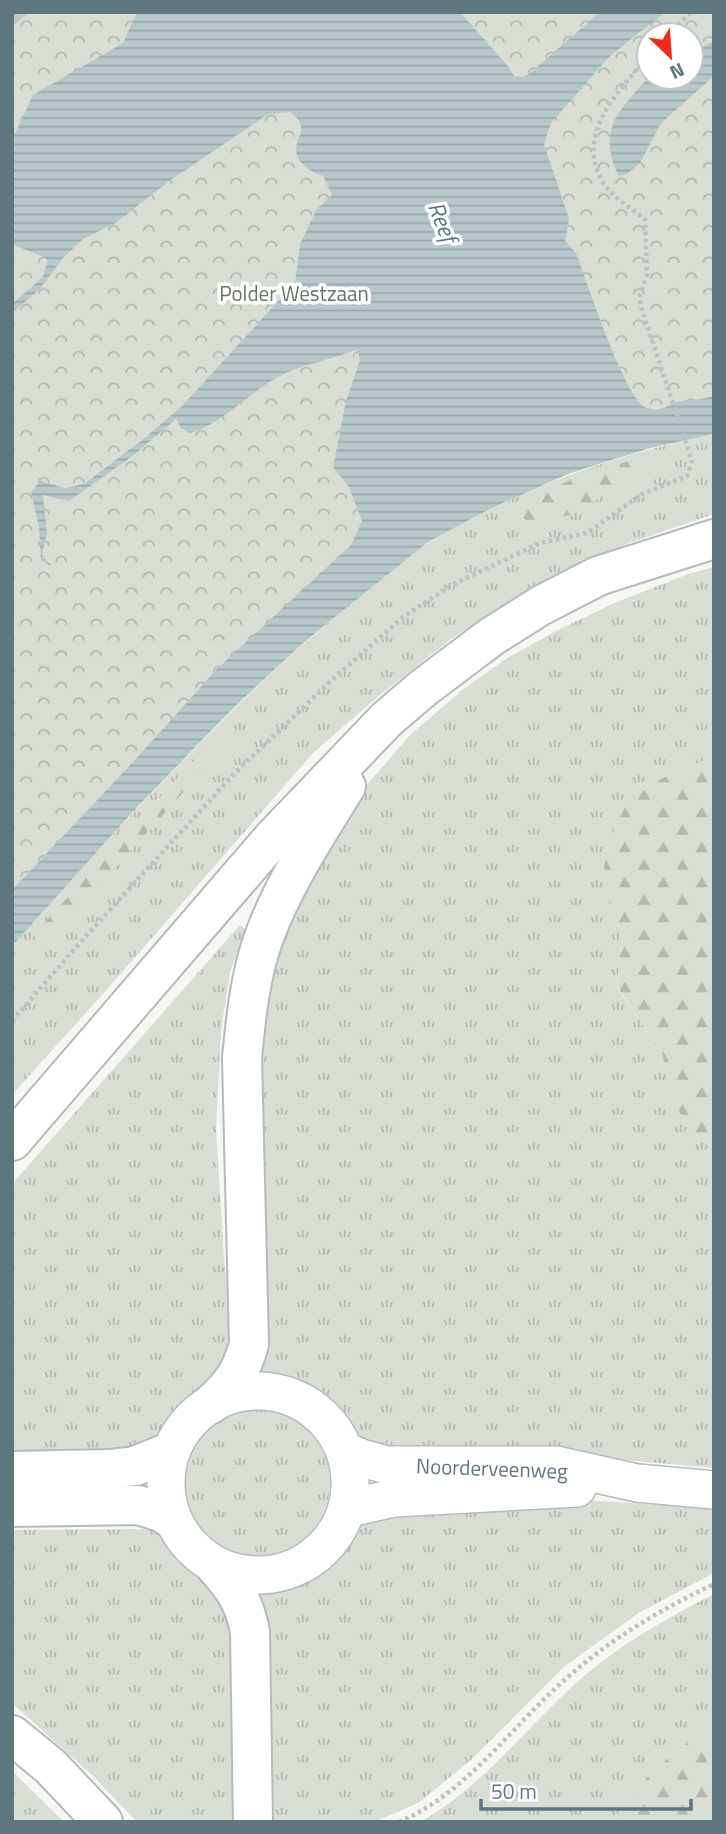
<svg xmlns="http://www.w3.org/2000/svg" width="726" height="1834" font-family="'Titillium Web',sans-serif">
<defs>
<pattern id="grass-tufts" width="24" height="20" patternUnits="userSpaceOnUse" patternTransform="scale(1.75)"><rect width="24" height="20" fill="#d8ded3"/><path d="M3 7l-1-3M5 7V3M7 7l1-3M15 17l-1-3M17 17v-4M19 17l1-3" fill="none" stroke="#b2b9b0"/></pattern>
<pattern id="forest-firs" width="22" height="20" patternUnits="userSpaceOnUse" patternTransform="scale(1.75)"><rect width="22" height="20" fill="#d8ded3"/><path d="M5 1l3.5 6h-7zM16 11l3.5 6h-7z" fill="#b2b9b0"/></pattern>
<pattern id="park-crowns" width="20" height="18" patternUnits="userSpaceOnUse" patternTransform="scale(1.75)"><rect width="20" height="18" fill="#d8ded3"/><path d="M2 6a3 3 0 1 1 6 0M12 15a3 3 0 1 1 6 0" fill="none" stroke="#b2b9b0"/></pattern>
<pattern id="water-rules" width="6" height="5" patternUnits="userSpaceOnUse" patternTransform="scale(1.75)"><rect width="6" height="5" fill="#b8c8ca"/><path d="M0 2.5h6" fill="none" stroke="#99a7a9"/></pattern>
</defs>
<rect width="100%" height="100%" fill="#f6f6f2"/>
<!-- grass -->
<g fill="url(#grass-tufts)">
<path d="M714,434v80l-85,29 -104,48 -74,48 -71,56 -67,58 -196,225 -105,117v-149c110,-122 219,-244 346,-348 23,-19 46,-40 70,-56 14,-10 32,-17 47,-25 76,-40 155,-65 239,-83z"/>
<path d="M714,567v193l-8,-1 -100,135 16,38 -5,55 45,66 8,34 28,53 16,8v320l-167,-15h-158l-36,-18 -38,-42 -17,-9 -40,-9 -8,-256 17,-159 84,-157 60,-69 54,-46 39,-28 52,-29 56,-27 76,-30z"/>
<path d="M240,925l6,5 -16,42 -9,59 -5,98 8,130 8,72 -3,26 -20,25 -27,21 -30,38 -22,10 -118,2v-269z"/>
<circle cx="255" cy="1482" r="75"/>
<path d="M550,1498l164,10v65l-74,39 -75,54 -94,94 -53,43 -44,19h-105l-11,-222 3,-11 33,-10 17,-9 17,-12 22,-28 21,-15z"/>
<path d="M166,1529l20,27 15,12 27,41 6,28 2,185h-99l-43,-45 -82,-74v-173z"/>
<path d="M714,1594v128l-45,35 -28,26 -29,39h-192c61,-34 104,-92 155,-138 41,-37 90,-65 139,-90z"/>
<path d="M12,1771l52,51h-52z"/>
</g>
<!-- forest -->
<g fill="url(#forest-firs)">
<path d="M649,454l-8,21 -72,40 -38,10 -20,-19 60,-26z"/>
<path d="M220,732l9,10 -184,203 -12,-10z"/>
<path d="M707,759l7,1v388l-16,-8 -16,-22 -12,-31 -8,-34 -45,-67 5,-54 -16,-38 -2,-27 7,-31 17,-35 33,-22z"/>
<path d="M714,1722v100h-102l29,-39 28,-26z"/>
</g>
<!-- park -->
<path fill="url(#park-crowns)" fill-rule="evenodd" d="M12,12h702v421c-98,21 -195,54 -281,106 -28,16 -53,42 -79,62 -77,63 -146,132 -214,204 -44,47 -84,96 -128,142zM649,35h42v42h-42z"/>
<!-- water -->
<g fill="url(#water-rules)">
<path d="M137,12h323l47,53 7,11 8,1 6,-2 72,-63h65l-56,45 -58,66 -7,21 25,75 -4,22 11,12c10,26 49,148 71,155 17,5 21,-5 35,-7 12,-1 20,-2 32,-5v38l-64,14 -80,25 -76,34 -65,34 -125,101 -68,63 -99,102 -125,139v-56l122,-129 83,-92 134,-124 11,-24 -13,-34 -16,-20 13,-66 14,-41 -2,-11c-26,11 -57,15 -82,29 -30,17 -52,45 -86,55l-9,-5 -5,-9 -45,38 -62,44 -26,-6 4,38 -5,22 10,11 -11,-5 -2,-34 -8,-35 9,-11 25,7 19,-4 62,-47 36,-31 113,-123 5,-38 16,-35 16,-15 -9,-19c-14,-5 -31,-15 -26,-33 2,-6 5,-11 4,-17 -1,-6 -6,-10 -10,-14l-23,2 -100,68 -54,42 -31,15 -20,19 -24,32 -27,23v-9l31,-27 5,-18 -36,-15v-104l21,-45 90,-52z"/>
<path d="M714,41v35l-53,47 -21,40 -13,11 -8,2c-23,-47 1,-66 30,-99h42v-25z"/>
</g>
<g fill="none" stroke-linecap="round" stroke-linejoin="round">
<!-- stream -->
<path stroke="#b8c8ca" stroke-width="9" d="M12,21l10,-9"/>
<defs>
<g id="secondary">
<circle cx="258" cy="1483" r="92"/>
<path d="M347,1452l14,6 26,7h169l81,18 77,7"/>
<path d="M349,1508l45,-10 183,-10"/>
</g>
<g id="highway">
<path d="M12,1141l261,-303 114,-119 35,-30 69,-52 49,-31 58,-30 116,-37"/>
<path d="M211,1404c22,-20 30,-31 38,-60l-7,-286c4,-41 8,-82 22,-121 20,-54 52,-102 82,-151"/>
<path d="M12,1471l98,-2 25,-3 35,-14"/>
<path d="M12,1507l126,-2 23,7 11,7"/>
<path d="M215,1566c19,21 30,37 35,66l3,190"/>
<path d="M12,1735l38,31 53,56"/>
</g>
</defs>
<!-- secondary casing -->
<use href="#secondary" stroke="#b5bcbf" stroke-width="40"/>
<!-- highway casing -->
<use href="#highway" stroke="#b5babc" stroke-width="42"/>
<!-- path -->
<g stroke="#bec1c3" stroke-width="4.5" stroke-dasharray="3.5 3.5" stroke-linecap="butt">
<path d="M668,35l23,-23"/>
<path d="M12,1021l65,-75 156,-171 99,-95 71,-63 49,-32 88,-42 47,-10 55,-39 45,-18 5,-15 -51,-154 -1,-12 7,-20 -2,-56c-13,-10 -32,-21 -41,-35 -31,-49 15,-94 45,-128"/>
<path d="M399,1822c70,-30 114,-98 170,-146 43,-38 93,-67 145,-92"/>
</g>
<!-- secondary -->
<use href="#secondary" stroke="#fff" stroke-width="37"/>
<!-- highway -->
<use href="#highway" stroke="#fff" stroke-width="38"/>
</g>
<g text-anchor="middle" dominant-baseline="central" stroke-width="7" stroke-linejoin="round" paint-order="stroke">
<!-- park labels -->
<g font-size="21" fill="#66775e" stroke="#fff">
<text x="294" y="293">Polder Westzaan</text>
</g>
<!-- street labels -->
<g font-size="21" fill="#5e7680" stroke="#fff">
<text transform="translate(492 1468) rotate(2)">Noorderveenweg</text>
</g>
<!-- water labels -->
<g font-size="23" font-style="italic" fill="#59777c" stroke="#fff">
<text transform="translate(443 222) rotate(68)">Reef</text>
</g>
</g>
<!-- border -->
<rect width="726" height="1834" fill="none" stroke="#5e7680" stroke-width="28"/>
<!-- north arrow -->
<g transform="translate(670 56) rotate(155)"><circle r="33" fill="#ffffff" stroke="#bfc8cc" stroke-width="2"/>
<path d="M0-5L12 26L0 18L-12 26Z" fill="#f02c18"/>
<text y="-10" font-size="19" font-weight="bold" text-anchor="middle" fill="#5e7680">N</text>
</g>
<!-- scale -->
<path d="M481 1799v10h210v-10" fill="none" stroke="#5e7680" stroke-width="3.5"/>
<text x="491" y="1799" font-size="21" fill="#5e7680" stroke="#ffffff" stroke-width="5" paint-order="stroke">50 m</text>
</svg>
